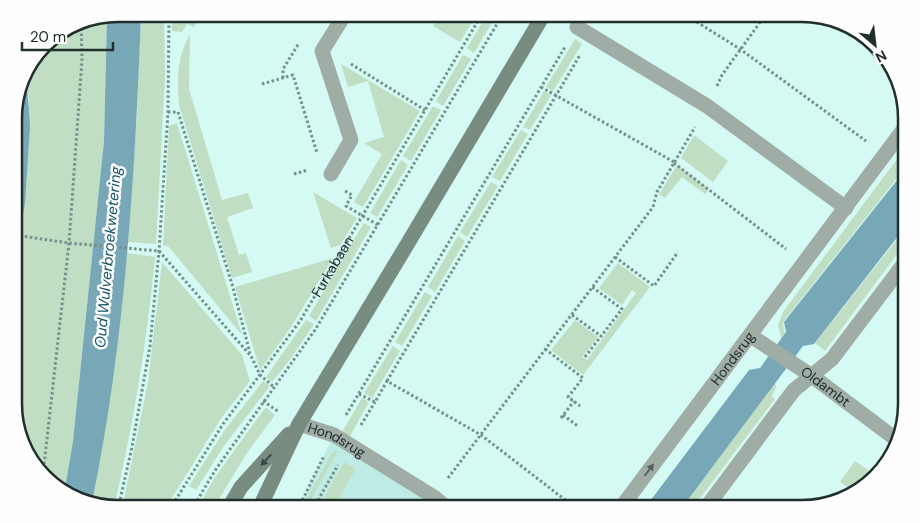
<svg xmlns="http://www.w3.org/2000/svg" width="920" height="523" font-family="'DM Sans',sans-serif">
<rect width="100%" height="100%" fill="#d4faf3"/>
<!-- built -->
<path fill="#beece5" d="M334,435l114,74h-150z"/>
<!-- green -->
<g fill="#c0dec3">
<path d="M141,14h23l1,63 -9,167 -28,-2 9,-128z"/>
<path d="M172,14h30l-8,13 -7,-3 -5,8 -10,-1z"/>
<path d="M440,14h37l-17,28 -27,-16z"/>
<path d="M487,14h10l-23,39 -7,-5z"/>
<path d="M107,16l-3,125 -31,300 -9,53 -33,-31 -16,-44v-117l14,-201 -3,-31 23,-30 29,-18z"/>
<path d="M190,34l-1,55 33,111 26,-7 5,15 -26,9 12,38 7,-2 6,19 -20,6 -53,-173c-2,-26 -2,-48 11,-71z"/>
<path d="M575,39l7,5 -29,47 -7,-4z"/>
<path d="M463,55l8,4 -28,47 -7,-5z"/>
<path d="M341,64l79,47 -57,96 -9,-5 28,-48 -18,-11 20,-6 -16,-56 -20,6z"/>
<path d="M544,91l7,4 -21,35 -7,-3z"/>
<path d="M433,106l8,4 -30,51 -8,-5z"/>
<path d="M177,123l65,212 -74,-89h-5l6,-120z"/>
<path d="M521,130l7,4 -28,47 -8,-4z"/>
<path d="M694,135l34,26 -15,21 -32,-24z"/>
<path d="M906,147v20l-123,155 1,10 5,4 -7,4 -4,-14 5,-14z"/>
<path d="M401,160l7,5 -31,52 -7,-4z"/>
<path d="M677,165l32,24 -4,5 -23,-17 -17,21 -6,-4z"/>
<path d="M491,182l7,4 -31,51 -7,-5z"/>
<path d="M313,192l44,26 -17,27 -9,3z"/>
<path d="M364,223l7,4 -55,94 -7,-5z"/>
<path d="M906,228v14l-81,109 -10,-8z"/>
<path d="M458,236l7,5 -30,51 -7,-5z"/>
<path d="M127,253l28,4c-8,85 -22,168 -41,251l-22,-6 23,-139z"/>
<path d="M333,258l-42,69 -31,43 -25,-83z"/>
<path d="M162,262l80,93 8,26 -28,36 -57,92h-43l26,-127z"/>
<path d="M618,263l32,24 -67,88 -32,-25 24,-30 23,17 -16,20 5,3 49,-67 -4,-3 -10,15 -23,-17z"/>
<path d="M425,292l7,4 -30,50 -7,-4z"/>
<path d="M306,320l8,4 -25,37 -17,21 -6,-5z"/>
<path d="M393,346l7,5 -28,47 -8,-5z"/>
<path d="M263,381l7,5 -46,60 -28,44 -7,-4 35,-55z"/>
<path d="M775,382l1,5 -4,9 3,3 -83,110h-11z"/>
<path d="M362,398l7,4 -19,34 -8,-4z"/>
<path d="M265,408h2l8,7 -28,38 -34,56h-16l18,-32z"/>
<path d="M338,450l-32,59h-5l31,-56z"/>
<path d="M855,461l20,14 -15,17 -5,1 -15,-11z"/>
<path d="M344,462l12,7 -24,40 -11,-6z"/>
</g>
<!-- water -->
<g fill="#78a8b8">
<path d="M118,14h23c-6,163 -16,328 -49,488l-28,-8 9,-53 31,-300 3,-125z"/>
<path d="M26,70l4,56 -5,77 -7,39 -3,60v-197z"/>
<path d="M906,169v57l-92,118 -11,2 -122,163h-37l105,-139 11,-2 26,-36 -2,-10z"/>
</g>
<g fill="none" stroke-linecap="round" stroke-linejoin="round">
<!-- path -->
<g stroke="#758f8a" stroke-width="3" stroke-dasharray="2.5 2.5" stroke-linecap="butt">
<path d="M684,14l56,35 126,92"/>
<path d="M351,64l74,46"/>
<path d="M283,78v-9l16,-26"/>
<path d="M262,84l31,-9 24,78"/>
<path d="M717,86l5,-11 44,-61"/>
<path d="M541,87l133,75"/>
<path d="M168,112h10l54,172 18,69"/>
<path d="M674,163l112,86"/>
<path d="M294,174l14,-4"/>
<path d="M345,191l7,4 -6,11 32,19"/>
<path d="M15,235l54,8 90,8 92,105 9,19 14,12"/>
<path d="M615,257l39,29 24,-34"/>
<path d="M572,315l29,21"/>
<path d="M545,349l38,29 -15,19 12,9"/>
<path d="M585,357l37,-48 -30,-22"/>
<path d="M387,381l193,-326"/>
<path d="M359,394l16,8 12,-21 94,54 96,74"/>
<path d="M263,401l16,11"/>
<path d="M346,415l219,-368"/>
<path d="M563,415l16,12"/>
<path d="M561,418l13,-17"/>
<path d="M361,425l14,-23"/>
<path d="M43,474l26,-231 13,-183 -1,-39"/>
<path d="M448,478l205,-271 4,-15 38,-65"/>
<path d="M118,509l14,-62 18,-101 9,-95 9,-139 1,-98"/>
<path id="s1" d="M170,509l53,-85 77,-103 182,-307"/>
<path d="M192,509l24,-40 99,-139 188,-316"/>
<path d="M298,509l26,-53"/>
<path d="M313,509l25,-44"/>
</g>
<!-- street -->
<g stroke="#9fada6" stroke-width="15">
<path d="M577,27l130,79 139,102"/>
<path d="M331,174l20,-34 -29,-89 23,-37"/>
<path id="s2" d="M751,336l61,40 85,64"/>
<path id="s3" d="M299,424l35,11 100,62 14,12"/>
<path id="s4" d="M620,509l286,-383"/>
<path d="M705,509l89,-119 38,-31 74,-98"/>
</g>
<!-- secondary -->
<g stroke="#788c82" stroke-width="15">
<path d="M228,509l13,-22 48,-53"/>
<path d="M259,509l40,-85 109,-181 136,-229"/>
</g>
</g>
<!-- one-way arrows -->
<defs><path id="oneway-solid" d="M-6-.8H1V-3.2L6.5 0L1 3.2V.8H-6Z" transform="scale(1.25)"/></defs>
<use fill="#3a4a46" href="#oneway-solid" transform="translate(266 460) rotate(133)"/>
<use fill="#53615d" href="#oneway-solid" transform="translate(649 470) rotate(-53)"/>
<g text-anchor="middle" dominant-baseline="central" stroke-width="5" stroke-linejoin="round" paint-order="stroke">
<!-- street labels -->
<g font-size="14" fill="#202e2c" stroke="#fefefe">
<text stroke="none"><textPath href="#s1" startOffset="292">Furkabaan</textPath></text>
<text stroke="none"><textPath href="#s4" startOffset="188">Hondsrug</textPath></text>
<text stroke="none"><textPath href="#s2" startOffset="90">Oldambt</textPath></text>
<text stroke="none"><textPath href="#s3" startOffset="41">Hondsrug</textPath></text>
</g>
<!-- water labels -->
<g font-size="15" font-style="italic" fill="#135466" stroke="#fefefe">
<text transform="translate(108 257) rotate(-85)">Oud Wulverbroekwetering</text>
</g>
</g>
<!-- crop -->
<path d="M0 0H920V523H0ZM118 22H802A96 96 0 0 1 898 118V404A96 96 0 0 1 802 500H118A96 96 0 0 1 22 404V118A96 96 0 0 1 118 22Z" fill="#fefefe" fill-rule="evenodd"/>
<path fill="none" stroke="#202e2c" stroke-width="2.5" d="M118 22H802A96 96 0 0 1 898 118V404A96 96 0 0 1 802 500H118A96 96 0 0 1 22 404V118A96 96 0 0 1 118 22Z"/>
<!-- north arrow -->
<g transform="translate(875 45) rotate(152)" stroke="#fefefe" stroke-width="4" paint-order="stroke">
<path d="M0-4L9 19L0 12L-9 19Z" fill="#202e2c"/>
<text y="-8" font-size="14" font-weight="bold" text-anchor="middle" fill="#202e2c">N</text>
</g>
<!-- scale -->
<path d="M22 42v8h91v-8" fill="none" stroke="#202e2c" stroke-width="2.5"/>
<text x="30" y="42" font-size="15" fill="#202e2c" stroke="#fefefe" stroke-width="4" paint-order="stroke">20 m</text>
</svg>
